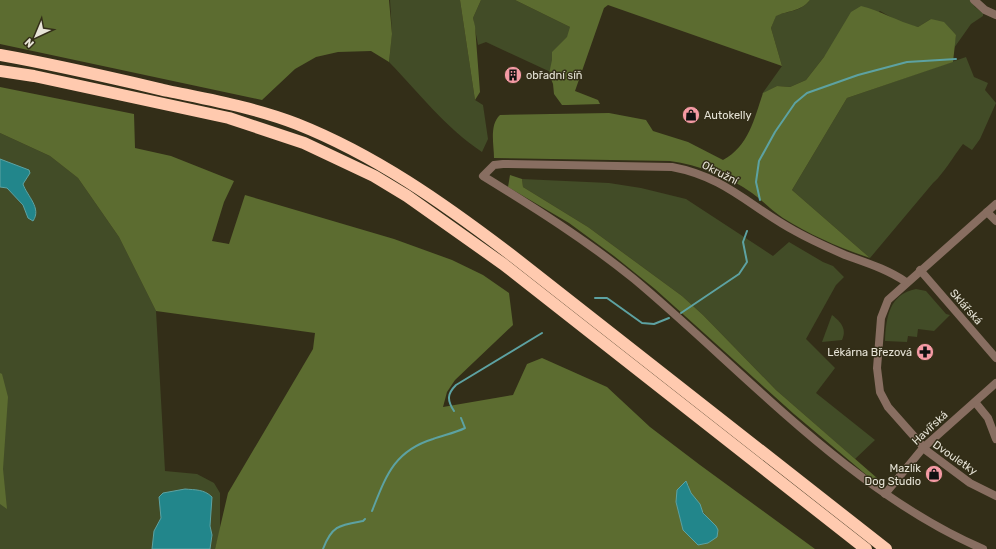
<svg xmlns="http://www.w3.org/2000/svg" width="996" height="549" font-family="Rubik,sans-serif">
<rect width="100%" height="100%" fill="#332e18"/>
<!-- green -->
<g fill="#424c27">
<path d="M390,0h70l15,100 8,5 5,34 -6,13c-36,-24 -63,-59 -93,-90l3,-29z"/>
<path d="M481,0h34l55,27v54l-84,-39 -8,3 -5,-27z"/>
<path d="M810,0h160l5,7 8,6v3l-12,8 -17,24 2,-13 -25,-16 -13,8 -17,-4 -21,-12 -56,46 -18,23 -16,7 -13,-1 -15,8 20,-28 -11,-38 5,-13c13,-4 24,-3 34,-15z"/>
<path d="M966,57l8,20 14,6 -3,7 11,13 -16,36 -8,11 -9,-6c-8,10 -21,32 -30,39l-63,75 -78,-68 55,-92z"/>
<path d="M0,133l50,23 28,22 41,59 37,74 9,160 32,3 17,9 6,10v38l-5,18h-215z"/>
<path d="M522,179l87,4 32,5 45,11 87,57 16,-14 34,20 10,4 11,11 -8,8 -30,54 29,29 -19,25 59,47 -20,19 -79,-69 -73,-75 -21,-19 -94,-69 -65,-40z"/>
<path d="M916,289l10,2 20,23 4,1 -16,16 -16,-2 -1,8 -9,-1 -1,6 -22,-1c1,-23 4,-47 31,-52z"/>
<path d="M832,315c9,7 15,14 10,25l-20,2z"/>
</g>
<!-- forest -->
<g fill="#5c6c30" fill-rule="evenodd">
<path d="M0,0h389l3,34 -3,28 -18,-11 -33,1 -22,5 -21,12 -33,31 -262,-56z"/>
<path d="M460,0h21l-8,18 2,8 5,66 -5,8z"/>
<path d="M515,0h295c-10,12 -21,10 -34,16l-5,12 11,38 -174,-61 -4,3 -29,83 23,9 2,4 -33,1h-5l-8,-11 -1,-10 -4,-10 3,-14v-8l15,-15 3,-10z"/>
<path d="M861,6c20,5 36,15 57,21l13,-8 13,3 12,13 -3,27 -106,36 -55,92 78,68c-30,-10 -60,-23 -87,-40 -11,-7 -20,-17 -31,-25 -23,-17 -54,-28 -82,-32l-176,-3c0,-13 -5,-33 6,-43l109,-2 37,7 7,11 35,11 35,18c26,-14 31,-41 40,-67l14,-7 13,1 16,-7 18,-23 27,-45z"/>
<path d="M0,87l134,27 1,34 36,8 63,25 -10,21 -12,39 17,3 16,-49 149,44 58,21 31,15 26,18 4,32 -58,55 -8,12 -4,15 70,-12 14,-31 15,-6 65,29 43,40 50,38 115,84h-600l13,-56 85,-144 2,-16 -159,-22 -37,-74 -41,-59 -28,-22 -50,-23zM688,484c1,11 19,35 28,42l-22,15 -11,-11 -7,-28z"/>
<path d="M510,175l12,4 1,8 65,40 94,69 21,19 73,75 109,95 -4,1 -5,-3 -82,-69 -139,-125 -41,-33 -45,-33 -61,-36z"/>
<path d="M0,373l2,1 6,23 -5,72 4,40 -7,-5z"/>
</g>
<!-- water -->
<g fill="#22868b" stroke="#5da2a2">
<path d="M0,159l29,11 1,3 -7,11c4,12 19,24 10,37l-5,-3 -5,-13 -16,-17 -7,-1z"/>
<path d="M686,481l5,12 9,11 3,9 13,13 2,4 -1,7 -9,6 -10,2 -15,-15 -7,-28 1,-12z"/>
<path d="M185,489c10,1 19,0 27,8l-2,29 2,9 -2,14h-58l2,-18 7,-13 -2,-21 4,-4z"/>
</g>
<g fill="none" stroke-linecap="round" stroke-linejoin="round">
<!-- stream -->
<g stroke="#5da2a2" stroke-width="2">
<path d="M760,200l-4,-18 3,-21 16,-29 20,-29 12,-10 51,-18 49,-13 49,-3"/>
<path d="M595,298h12l35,25 12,1 15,-6"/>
<path d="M681,313l58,-39 8,-12 -4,-20 4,-11"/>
<path d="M454,411c-7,-11 -7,-17 2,-26l86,-52"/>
<path d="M372,511c14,-35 22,-60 61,-72 11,-4 22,-6 32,-11l-4,-10"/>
<path d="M323,549c9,-24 17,-24 40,-28l2,-2"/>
</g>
<!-- minor -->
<g stroke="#886e61" stroke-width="8">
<path d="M974,0l11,10 11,5"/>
<path d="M996,204l-108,96 -7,18 -4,50 3,24 8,15 39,44 43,32 26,13"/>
<path d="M987,212l9,9"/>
<path d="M920,270l76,88"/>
<path d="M906,282c-19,-13 -39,-19 -61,-27 -16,-7 -34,-15 -50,-24 -45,-24 -69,-54 -123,-64l-169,-3 -9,1 -11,11c52,32 103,64 151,103 110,92 215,212 349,270"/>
<path d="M975,402l13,16 8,21"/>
<path d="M885,494l38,-46 73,-65"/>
</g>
<!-- motorway -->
<g stroke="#ffcaaf" stroke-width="12">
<path d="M0,55c57,10 112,23 168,36 43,9 88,17 129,33 78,31 146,79 213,130l376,295"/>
<path d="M0,71l34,5 195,42 75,25 70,33 33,20 96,68 363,285"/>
</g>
</g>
<!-- icons -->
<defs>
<symbol id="building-disc" viewBox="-11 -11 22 22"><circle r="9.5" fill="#f49aa4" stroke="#332e18"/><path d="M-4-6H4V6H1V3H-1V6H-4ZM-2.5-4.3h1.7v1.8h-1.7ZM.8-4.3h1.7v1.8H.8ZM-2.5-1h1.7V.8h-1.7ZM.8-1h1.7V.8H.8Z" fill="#111"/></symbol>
<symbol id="shop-disc" viewBox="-11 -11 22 22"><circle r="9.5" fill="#f49aa4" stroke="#332e18"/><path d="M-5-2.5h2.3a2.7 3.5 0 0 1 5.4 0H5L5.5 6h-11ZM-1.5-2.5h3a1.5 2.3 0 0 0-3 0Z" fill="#111"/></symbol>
<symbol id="pharmacy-disc" viewBox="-11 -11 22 22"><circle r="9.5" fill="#f49aa4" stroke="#332e18"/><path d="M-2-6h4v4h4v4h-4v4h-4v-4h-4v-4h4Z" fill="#111"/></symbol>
</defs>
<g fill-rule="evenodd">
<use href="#building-disc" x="503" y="65" width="20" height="20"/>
<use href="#shop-disc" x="681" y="105" width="20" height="20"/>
<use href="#pharmacy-disc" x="915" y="342" width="20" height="20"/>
<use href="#shop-disc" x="924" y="464" width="20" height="20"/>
</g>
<g text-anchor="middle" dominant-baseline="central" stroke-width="3" stroke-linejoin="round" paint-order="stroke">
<!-- poi labels -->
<g font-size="11" fill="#e7e4d7" stroke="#332e18" text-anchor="start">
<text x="526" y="75">obřadní síň</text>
<text x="704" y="115">Autokelly</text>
<text x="912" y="352" text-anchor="end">Lékárna Březová</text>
<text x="921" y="468" text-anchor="end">Mazlík<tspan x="921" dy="13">Dog Studio</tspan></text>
</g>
<!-- street labels -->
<g font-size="11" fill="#e7e4d7" stroke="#332e18">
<text transform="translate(720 173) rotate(27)">Okružní</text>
<text transform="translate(966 307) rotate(49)">Sklářská</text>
<text transform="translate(930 428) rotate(-43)">Havířská</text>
<text transform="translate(955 458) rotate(35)">Dvouletky</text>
</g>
</g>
<!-- north arrow -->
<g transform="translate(36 36) rotate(224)" stroke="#332e18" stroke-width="3" paint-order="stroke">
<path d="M0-3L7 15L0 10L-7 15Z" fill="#e7e4d7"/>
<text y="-6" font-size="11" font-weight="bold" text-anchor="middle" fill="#e7e4d7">N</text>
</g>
</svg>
